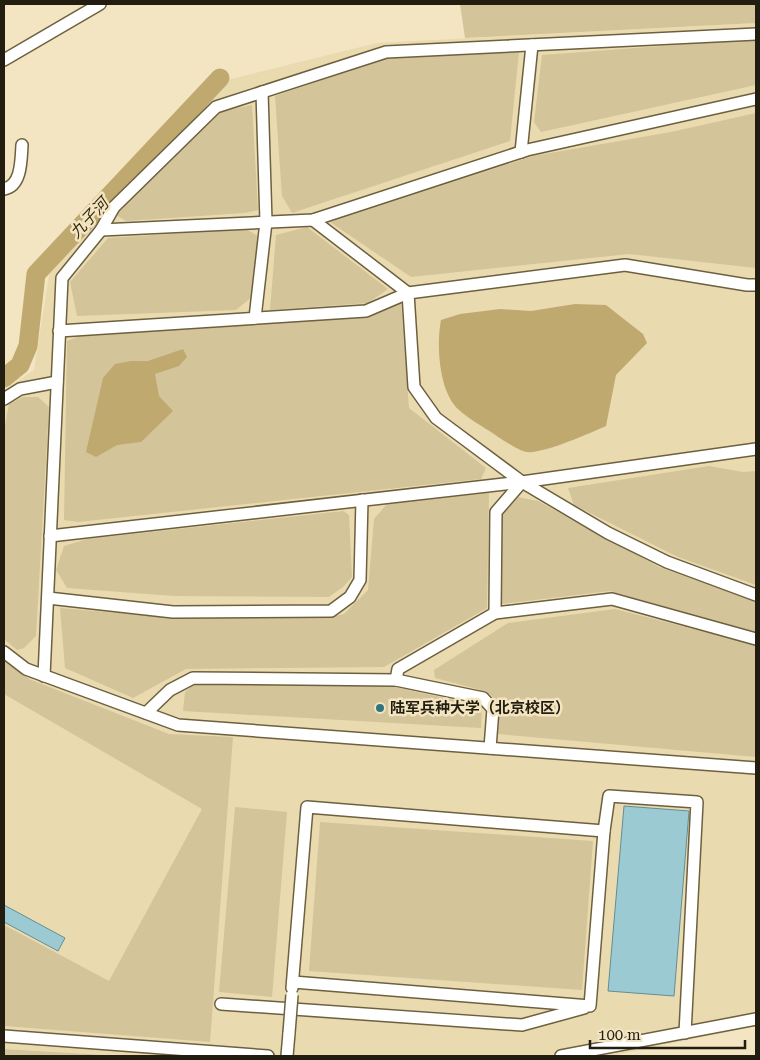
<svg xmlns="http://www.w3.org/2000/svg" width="760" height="1060" font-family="'Roboto Serif','Noto Sans SC',serif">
<rect width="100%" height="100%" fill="#f3e5c1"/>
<!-- built -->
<path fill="#eadaaf" d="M756,23v1003l-145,30h-489l-118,-7v-659l30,-20 16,-101 177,-189 150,-37z"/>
<!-- green -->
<g fill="#d4c499">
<path d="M460,4h296v19l-291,15z"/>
<path d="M756,39v46l-215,47 -7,-10 8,-67z"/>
<path d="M519,52l-9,89 -218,72 -10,-17 -7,-100 111,-38z"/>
<path d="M252,105l6,105 -13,3 -119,8 -10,-6 2,-5 104,-99z"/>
<path d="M756,113v155l-127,-14 -218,23 -81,-55 203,-66 138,-24z"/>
<path d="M307,227l81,62 -20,14 -98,7 6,-75z"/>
<path d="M246,229l12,7 -6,61 -16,13 -159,6 -7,-34 38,-44z"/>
<path d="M401,301l8,107 77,60 -5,11 -403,43 -14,-2 3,-179 15,-6 284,-20z"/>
<path d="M23,397h15l11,10 -13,229 -12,12 -7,2 -13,-11v-208l5,-27z"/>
<path d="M709,466l34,6 13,-1v114l-78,-28 -104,-52 -6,-17z"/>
<path d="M489,493l-2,115 -103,59 -198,2 -53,29 -68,-30 -5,-60 105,9 162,1 17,-4 24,-24 6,-71 13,-15z"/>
<path d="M518,497l20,4 121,66 97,35v31l-146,-42 -109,13 1,-89z"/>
<path d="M343,511l6,4 3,62 -9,10 -14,10 -155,-1 -107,-8 -11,-18 8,-24 23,-7z"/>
<path d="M615,609l141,36v112l-258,-23 2,-27 -9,-12 -14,-6 -42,-11 -1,-8 74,-47z"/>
<path d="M4,659l25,20 140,55 64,3 -23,305 -206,-16v-101l105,56 93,-172 -198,-115z"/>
<path d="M197,682l193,4 92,20 -1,22 -298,-17 2,-19z"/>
<path d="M235,807l52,5 -15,185 -53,-5z"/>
<path d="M320,822l273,19 -11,149 -273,-19z"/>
<path d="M4,1049l118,7h-118z"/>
</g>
<!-- water -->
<g fill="#bfa96f">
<path d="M575,304l31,1 37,29 4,9 -31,32 -10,51c-16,7 -63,28 -79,26 -8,-1 -26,-13 -33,-18 -12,-8 -25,-15 -35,-24 -20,-17 -23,-65 -18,-90l19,-6 40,-5 31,2z"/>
<path d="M183,349l4,8 -8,9 -24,8 4,22 14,15 -32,31 -24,3 -21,12 -10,-5 17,-74 12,-14 16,-3h17z"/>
</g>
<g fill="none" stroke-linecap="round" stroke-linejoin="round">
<!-- river -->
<path stroke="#bfa96f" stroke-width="19" d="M4,378l16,-13 8,-19 8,-72 184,-196"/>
</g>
<!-- building -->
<g fill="#9ccad3" stroke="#628e96">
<path d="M624,806l65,5 -15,185 -66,-5z"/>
<path d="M4,905l61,33 -7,13 -54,-29z"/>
</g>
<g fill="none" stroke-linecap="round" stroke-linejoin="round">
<defs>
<g id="minor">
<path d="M4,60l96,-56"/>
<path d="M521,152l11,-107"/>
<path d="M4,189c18,-3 17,-30 18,-44"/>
<path d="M313,220l95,73 6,94 22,31 86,64 86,51 59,29 89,33"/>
<path d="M101,230l212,-10 214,-70 229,-51"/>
<path d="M255,318l11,-96 -4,-130"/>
<path d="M59,331l307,-20 42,-18 217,-28 122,20h9"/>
<path d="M4,399l16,-10 37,-7"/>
<path d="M50,536l472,-54 234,-33"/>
<path d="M48,598l125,14 158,-1 19,-14 10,-17 2,-80"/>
<path d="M495,613l1,-101 26,-30"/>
<path d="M4,652l22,17 152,56 578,43"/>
<path d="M44,676l18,-398 39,-48 13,-23 102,-100 170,-55 370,-18"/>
<path d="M396,680l2,-11 97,-56 117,-14 144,40"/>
<path d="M146,713l24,-23 23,-12 203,2 87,18 10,11 -3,39"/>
<path d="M293,982l297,24 14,-175 5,-35 88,6 -12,231"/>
<path d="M292,988l15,-181 297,24"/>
<path d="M221,1004l301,21 62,-17"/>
<path d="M4,1036l264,20"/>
<path d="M287,1056l2,-23"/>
<path d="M561,1056l195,-37"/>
</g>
</defs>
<!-- minor casing -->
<use href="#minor" stroke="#6c603f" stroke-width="14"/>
<!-- minor -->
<use href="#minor" stroke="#fff" stroke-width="11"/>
<defs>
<path id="minor-bridge" d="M289,1033l3,-38"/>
</defs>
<!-- minor-bridge casing -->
<use href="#minor-bridge" stroke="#6c603f" stroke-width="14" stroke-linecap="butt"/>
<!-- minor-bridge -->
<use href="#minor-bridge" stroke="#fff" stroke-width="11"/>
</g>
<!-- markers -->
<circle fill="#2f7581" stroke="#f3e5c1" stroke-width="2" cx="380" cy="708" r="5"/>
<g text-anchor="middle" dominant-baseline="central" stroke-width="5" stroke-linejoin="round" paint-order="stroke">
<!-- poi labels -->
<g font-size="15" font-weight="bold" fill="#221d10" stroke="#f3e5c1" text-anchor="start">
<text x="390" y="708">陆军兵种大学（北京校区）</text>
</g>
<!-- water labels -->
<g font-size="16" font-style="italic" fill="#352b10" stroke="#f3e5c1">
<text transform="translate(89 218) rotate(-47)">九子河</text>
</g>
</g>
<!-- border -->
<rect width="760" height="1060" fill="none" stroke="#221d10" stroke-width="10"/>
<!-- scale -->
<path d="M590 1040v8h155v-8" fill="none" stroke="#221d10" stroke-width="2.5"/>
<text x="598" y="1040" font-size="15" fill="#221d10" stroke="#f3e5c1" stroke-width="4" paint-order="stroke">100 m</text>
</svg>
